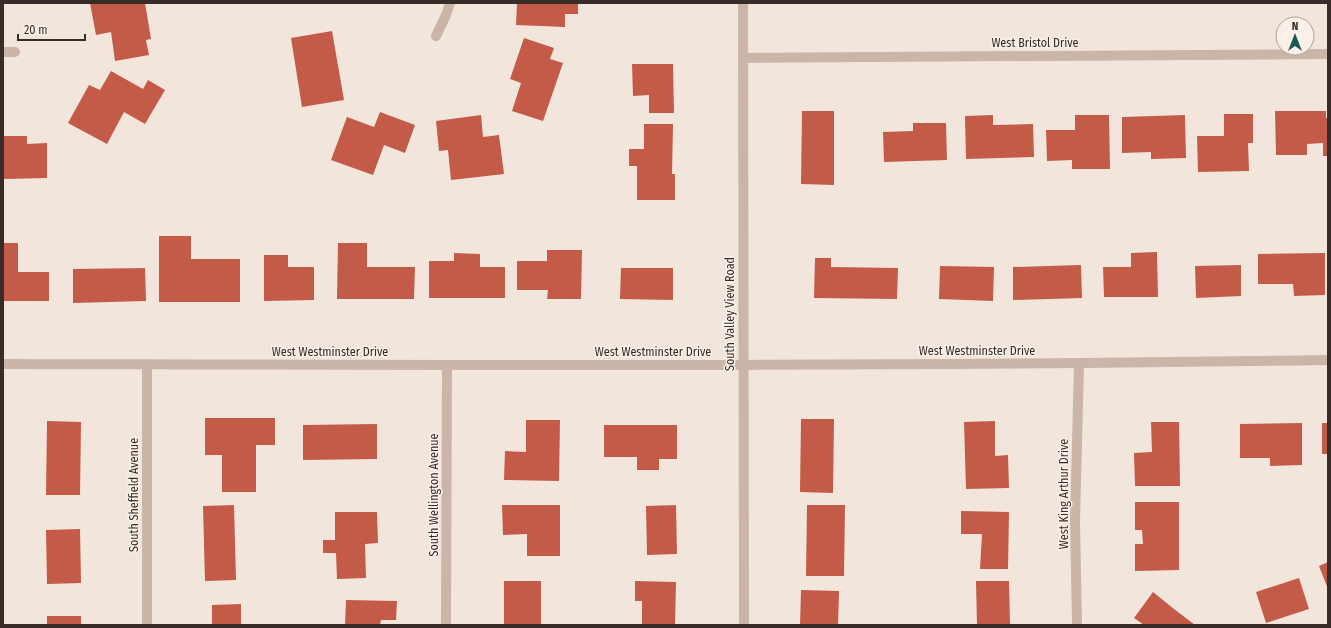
<svg xmlns="http://www.w3.org/2000/svg" width="1331" height="628" font-family="'Fira Sans Condensed',sans-serif">
<rect width="100%" height="100%" fill="#f2e6dc"/>
<!-- building -->
<g fill="#c45a48">
<path d="M90,3h55l6,36 -5,1 3,15 -34,6 -4,-29 -15,3z"/>
<path d="M517,3h61v11h-13v13l-49,-2z"/>
<path d="M332,31l12,69 -42,7 -11,-69z"/>
<path d="M524,38l30,10 -4,11 13,4 -20,58 -31,-10 9,-28 -11,-4z"/>
<path d="M632,64h41l1,49h-25v-18l-16,1z"/>
<path d="M111,71l32,18 5,-9 17,10 -20,34 -21,-12 -17,32 -39,-21 21,-38 11,5z"/>
<path d="M802,111h32v74l-33,-1z"/>
<path d="M1275,111h51v7h2v38h-5v-13l-16,1v11h-31z"/>
<path d="M380,112l35,13 -10,28 -21,-8 -11,30 -42,-15 16,-43 27,10z"/>
<path d="M1224,114h29v29h-5l1,28 -51,1 -1,-36h27z"/>
<path d="M481,115l2,22 16,-2 5,39 -53,6 -3,-30 -9,1 -3,-30z"/>
<path d="M993,115v10l40,-1 1,33 -68,2 -1,-43z"/>
<path d="M1075,115h34l1,54h-38v-9l-25,1 -1,-31h29z"/>
<path d="M1185,115l1,43 -35,1v-7l-29,1v-36z"/>
<path d="M913,123h33l1,37 -63,2 -1,-30 30,-1z"/>
<path d="M644,124h29l-1,50h3v26h-38v-34h-8v-17h15z"/>
<path d="M3,136h24v8l20,-1v35l-44,1z"/>
<path d="M159,236h32v23h49v43h-81z"/>
<path d="M3,243h15v29h31v29h-46z"/>
<path d="M338,243h29v24h48l-1,32h-77z"/>
<path d="M547,250h35l-1,49h-34l1,-9h-31v-29h30z"/>
<path d="M1157,252l1,45h-54l-1,-30h28v-14z"/>
<path d="M454,253l26,1v13h25v31h-76v-37h25z"/>
<path d="M1325,253v42l-31,1 -1,-12h-35v-30z"/>
<path d="M264,255h24v12h26v33l-50,1z"/>
<path d="M815,258h16v9l67,1 -1,31 -83,-1z"/>
<path d="M1081,265l1,33 -69,2v-33z"/>
<path d="M1241,265v31l-45,2 -1,-32z"/>
<path d="M940,266l54,1 -1,34 -54,-2z"/>
<path d="M145,268l1,33 -73,2v-34z"/>
<path d="M621,268h52v32l-53,-1z"/>
<path d="M205,418h70v27h-19v47h-34v-37h-17z"/>
<path d="M801,419h33l-1,74 -33,-1z"/>
<path d="M526,420h34l-1,61 -55,-1 1,-29 21,1z"/>
<path d="M47,421l34,1 -1,73h-34z"/>
<path d="M995,421v35l13,-1 1,33 -43,1 -2,-67z"/>
<path d="M1151,422h28l1,64h-45l-1,-33 18,-1z"/>
<path d="M1302,423v42l-32,1v-8h-30v-34z"/>
<rect x="1322" y="423" width="6" height="31"/>
<path d="M377,424v35l-74,1v-35z"/>
<path d="M604,425h73v34h-18v11h-22v-13h-33z"/>
<path d="M1135,502h44v68l-44,1v-27h8l-1,-14h-7z"/>
<path d="M234,505l2,75 -31,1 -2,-75z"/>
<path d="M502,505h58v51h-33v-22l-24,1z"/>
<path d="M676,505l1,49 -30,1 -1,-49z"/>
<path d="M807,505h38l-1,71h-38z"/>
<path d="M961,511l48,1 -1,57h-28l2,-35h-21z"/>
<path d="M335,512h42l1,31 -13,1 1,34 -29,1 -1,-26h-13v-13h12z"/>
<path d="M80,529l1,54 -34,1 -1,-54z"/>
<path d="M1328,562v27l-9,-23z"/>
<path d="M1299,578l10,31 -43,14 -10,-31z"/>
<rect x="504" y="581" width="37" height="44"/>
<path d="M635,581l41,1 -1,43h-33v-24h-7z"/>
<path d="M976,581h33l1,44h-33z"/>
<path d="M801,590l38,1 -1,34h-38z"/>
<path d="M1153,592l21,17 21,16h-51l-10,-7z"/>
<path d="M346,600l51,1 -1,19h-15l-1,5h-35z"/>
<path d="M241,604v21h-29v-20z"/>
<rect x="47" y="616" width="34" height="9"/>
</g>
<g fill="none" stroke-linecap="round" stroke-linejoin="round">
<!-- minor -->
<g stroke="#cab5a8" stroke-width="10">
<path d="M436,36l10,-21 4,-12"/>
<path d="M3,52h12"/>
<path d="M743,58l585,-4"/>
<path d="M3,364c442,1 883,3 1325,-4"/>
<path d="M147,625v-261"/>
<path d="M446,625l1,-260"/>
<path d="M1077,625l-2,-105 4,-156"/>
</g>
<!-- tertiary -->
<path stroke="#cab5a8" stroke-width="10" d="M743,3l1,622"/>
</g>
<g text-anchor="middle" dominant-baseline="central" stroke-width="3" stroke-linejoin="round" paint-order="stroke">
<!-- street labels -->
<g font-size="12" fill="#372c28" stroke="#f9f0e9">
<text x="1035" y="43">West Bristol Drive</text>
<text transform="translate(730 314) rotate(-90)">South Valley View Road</text>
<text x="977" y="351">West Westminster Drive</text>
<text x="330" y="352">West Westminster Drive</text>
<text x="653" y="352">West Westminster Drive</text>
<text transform="translate(1064 494) rotate(-90)">West King Arthur Drive</text>
<text transform="translate(134 495) rotate(-90)">South Sheffield Avenue</text>
<text transform="translate(434 495) rotate(-90)">South Wellington Avenue</text>
</g>
</g>
<!-- border -->
<rect width="1331" height="628" fill="none" stroke="#372c28" stroke-width="8"/>
<!-- north arrow -->
<g transform="translate(1295 36)"><circle r="19" fill="#f9f0e9" stroke="#aba29c"/>
<path d="M0-3L7 15L0 10L-7 15Z" fill="#1e5856"/>
<text y="-6" font-size="11" font-weight="bold" text-anchor="middle" fill="#372c28">N</text>
</g>
<!-- scale -->
<path d="M18 34v6h67v-6" fill="none" stroke="#372c28" stroke-width="2"/>
<text x="24" y="34" font-size="12" fill="#372c28" stroke="#f9f0e9" stroke-width="3" paint-order="stroke">20 m</text>
</svg>
